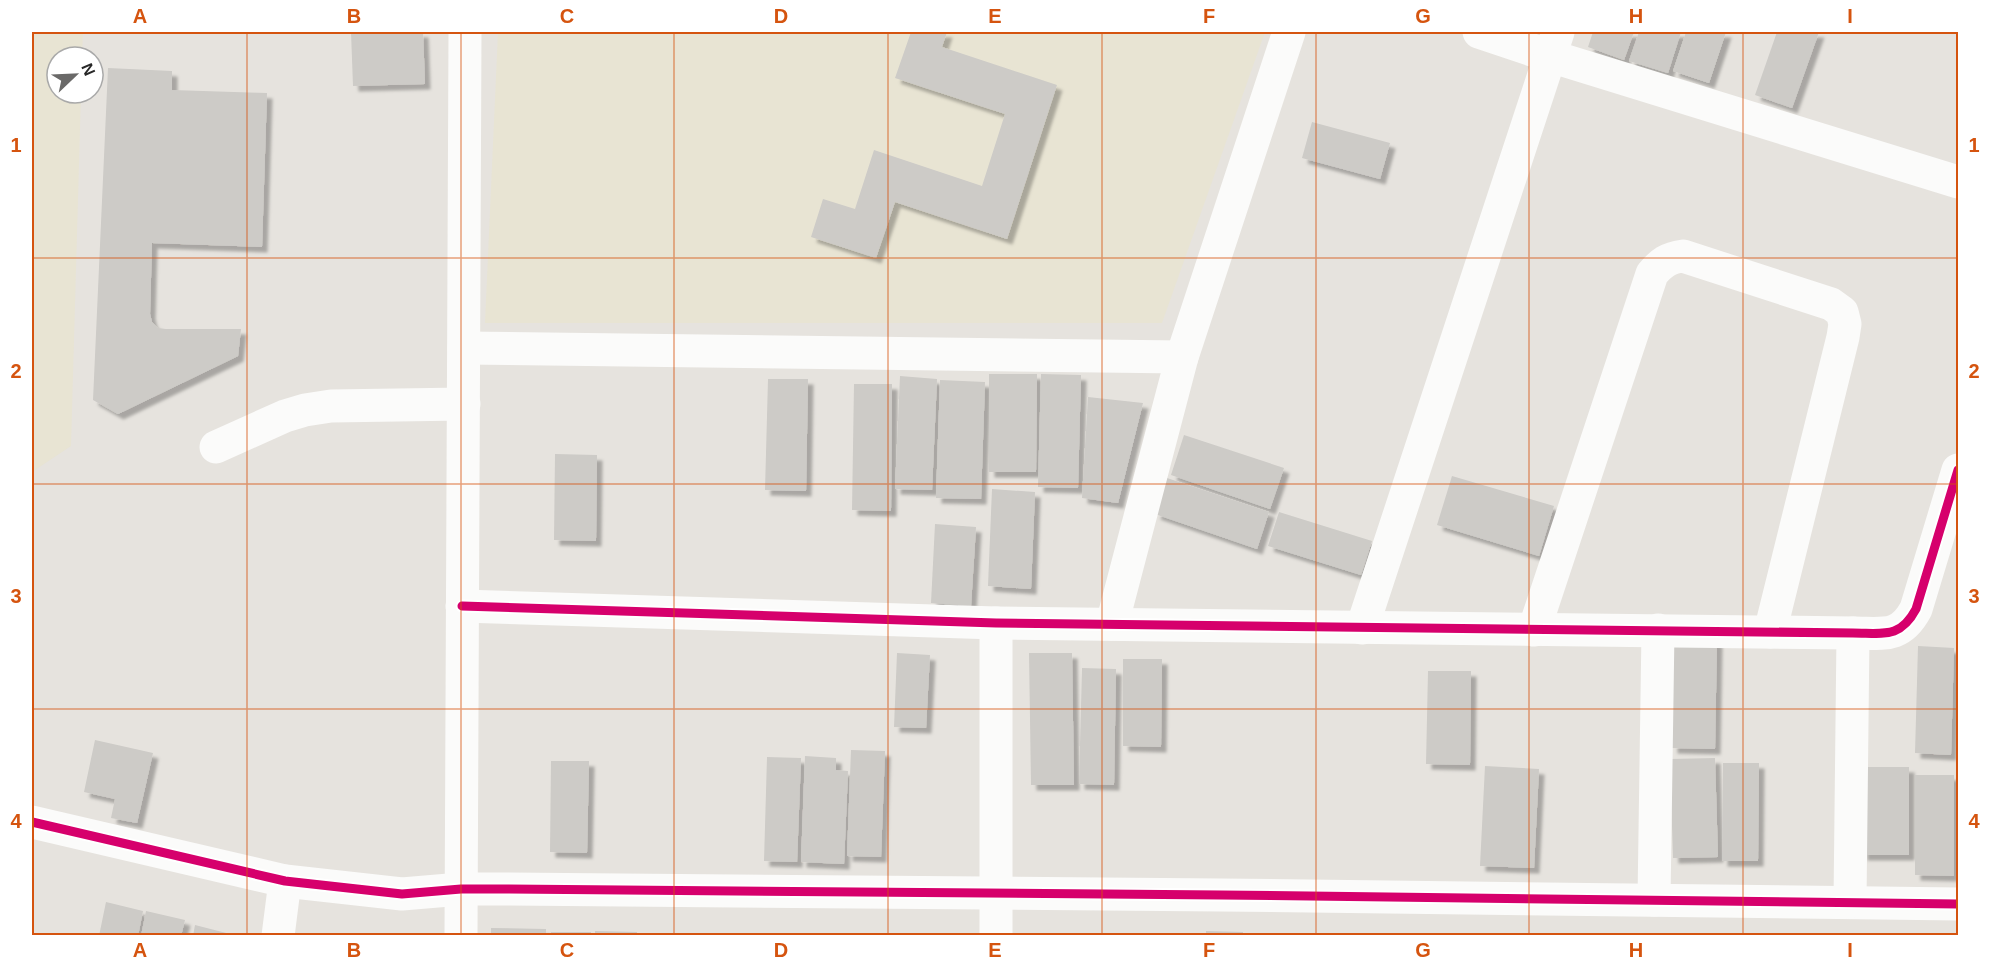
<svg xmlns="http://www.w3.org/2000/svg" width="1990" height="967" font-family="Helvetica,sans-serif">
<defs>
<filter id="shadow"><feDropShadow dx="5.5" dy="5.5" stdDeviation="1.5" flood-color="#0004"/></filter>
</defs>
<rect width="100%" height="100%" fill="#e6e3de"/>
<!-- education -->
<g fill="#e8e4d3">
<path d="M32,32h51l-1,25h-25v36h24l-10,353 -39,26z"/>
<path d="M498,32h767l-103,291h-677z"/>
</g>
<!-- building -->
<g fill="#cdcbc7" filter="url(#shadow)">
<path d="M351,32h72l2,52 -72,2z"/>
<path d="M911,32h36l-5,15 115,38 -50,154 -112,-37 -19,56 -65,-21 12,-38 32,10 19,-59 108,36 23,-72 -110,-36z"/>
<path d="M1593,32h41l-10,28 -36,-13z"/>
<path d="M1639,32h42l-13,41 -39,-12z"/>
<path d="M1686,32h40l-17,51 -36,-12z"/>
<path d="M1777,32h42l-27,76 -37,-13z"/>
<path d="M108,68l64,3v19l95,3 -5,154 -110,-4 -2,71 2,8 6,6 8,1h75l-3,27 -120,58 -25,-14z"/>
<path d="M1312,122l78,21 -10,36 -78,-21z"/>
<path d="M989,374h48l-1,98h-47z"/>
<path d="M1041,374l40,1 -3,113 -40,-1z"/>
<path d="M900,376l37,3 -5,111 -37,-1z"/>
<path d="M768,379h40l-2,112 -41,-1z"/>
<path d="M940,380l45,2 -4,117 -45,-1z"/>
<path d="M854,384h38l-1,127 -39,-1z"/>
<path d="M1088,397l55,6 -25,100 -36,-5z"/>
<path d="M1184,435l100,33 -14,41 -99,-34z"/>
<path d="M555,454l42,1 -1,86 -42,-1z"/>
<path d="M1452,476l102,30 -15,50 -102,-31z"/>
<path d="M1167,478l102,34 -12,37 -102,-35z"/>
<path d="M992,489l43,3 -4,97 -43,-3z"/>
<path d="M1279,512l93,29 -11,34 -93,-29z"/>
<path d="M935,524l41,3 -5,79 -40,-3z"/>
<path d="M1673,640h44l-2,109 -43,-1z"/>
<path d="M1918,646l36,2 -3,107 -36,-2z"/>
<path d="M897,653l33,2 -4,73 -32,-1z"/>
<path d="M1029,653h43l2,132h-43z"/>
<path d="M1123,659h39l-1,88 -38,-1z"/>
<path d="M1082,668l34,1 -2,116 -35,-1z"/>
<path d="M1428,671h43l-1,94 -44,-1z"/>
<path d="M95,740l58,13 -16,70 -26,-5 4,-19 -31,-7z"/>
<path d="M851,750l34,1 -4,106 -34,-1z"/>
<path d="M805,756l31,2v12l12,1 -4,93 -43,-2z"/>
<path d="M767,757l34,1 -4,104 -33,-1z"/>
<path d="M1715,758l3,99 -45,1 -3,-99z"/>
<path d="M551,761h38l-2,92 -37,-1z"/>
<path d="M1723,763h36l-1,98h-36z"/>
<path d="M1485,766l54,3 -5,99 -54,-2z"/>
<path d="M1861,767h48v88h-47z"/>
<path d="M1915,775h39v101l-39,-1z"/>
<path d="M106,902l37,9 -5,25h-39z"/>
<path d="M146,911l39,9 -4,16h-40z"/>
<path d="M195,925l39,10 -1,1h-40z"/>
<path d="M491,928l55,1v7h-55z"/>
<path d="M595,931l42,1v4h-42z"/>
<path d="M1206,931l37,1v4h-37z"/>
<rect x="551" y="932" width="40" height="4"/>
</g>
<g fill="none" stroke-linecap="round" stroke-linejoin="round">
<!-- minor -->
<g stroke="#fbfbfa" stroke-width="33">
<path d="M1479,32l71,24 408,126"/>
<path d="M464,348l718,9"/>
<path d="M216,447l69,-31 20,-6 26,-4 133,-2"/>
<path d="M462,606l534,17 857,10c30,0 47,6 63,-24l42,-139"/>
<path d="M1112,624l70,-267 107,-325"/>
<path d="M1362,628l196,-596"/>
<path d="M1534,630l118,-356c9,-11 16,-16 31,-18l148,48 11,8 3,12 -2,13 -73,295"/>
<path d="M32,822l253,59 117,13 59,-5h48l712,6 737,9"/>
<path d="M1654,900l4,-270"/>
<path d="M1850,902l3,-269"/>
<path d="M278,936l7,-55"/>
<path d="M461,936l4,-904"/>
<path d="M996,936v-313"/>
</g>
<defs>
<g id="cycleway">
<path d="M462,606l534,17 857,10c30,0 47,6 63,-24l42,-139"/>
<path d="M32,822l253,59 117,13 59,-5h48l712,6 737,9"/>
</g>
</defs>
<!-- cycleway casing -->
<use href="#cycleway" stroke="#fff" stroke-width="13"/>
<!-- cycleway -->
<use href="#cycleway" stroke="#d6006c" stroke-width="9"/>
</g>
<!-- grid -->
<path fill="none" stroke="#d5540f" stroke-width="1.5" stroke-opacity="0.55" d="M247,32v904M461,32v904M674,32v904M888,32v904M1102,32v904M1316,32v904M1529,32v904M1743,32v904M32,258h1926M32,484h1926M32,709h1926"/>
<!-- border -->
<rect width="1990" height="967" fill="none" stroke="#ffffff" stroke-width="66"/>
<!-- north arrow -->
<g transform="translate(75 75) rotate(67)"><circle r="28" fill="#ffffff" stroke="#a9a9a9" stroke-width="1.5"/>
<path d="M0-4.5L10 22L0 15L-10 22Z" fill="#6a6968"/>
<text y="-9" font-size="16" font-weight="bold" text-anchor="middle" fill="#282828">N</text>
</g>
<rect x="33" y="33" width="1924" height="901" fill="none" stroke="#d5540f" stroke-width="2"/>
<g font-size="20" text-anchor="middle" font-weight="bold" fill="#d5540f">
<text x="140" y="23">A</text>
<text x="354" y="23">B</text>
<text x="567" y="23">C</text>
<text x="781" y="23">D</text>
<text x="995" y="23">E</text>
<text x="1209" y="23">F</text>
<text x="1423" y="23">G</text>
<text x="1636" y="23">H</text>
<text x="1850" y="23">I</text>
<text x="16" y="152">1</text>
<text x="1974" y="152">1</text>
<text x="16" y="378">2</text>
<text x="1974" y="378">2</text>
<text x="16" y="603">3</text>
<text x="1974" y="603">3</text>
<text x="16" y="828">4</text>
<text x="1974" y="828">4</text>
<text x="140" y="957">A</text>
<text x="354" y="957">B</text>
<text x="567" y="957">C</text>
<text x="781" y="957">D</text>
<text x="995" y="957">E</text>
<text x="1209" y="957">F</text>
<text x="1423" y="957">G</text>
<text x="1636" y="957">H</text>
<text x="1850" y="957">I</text>
</g>
</svg>
